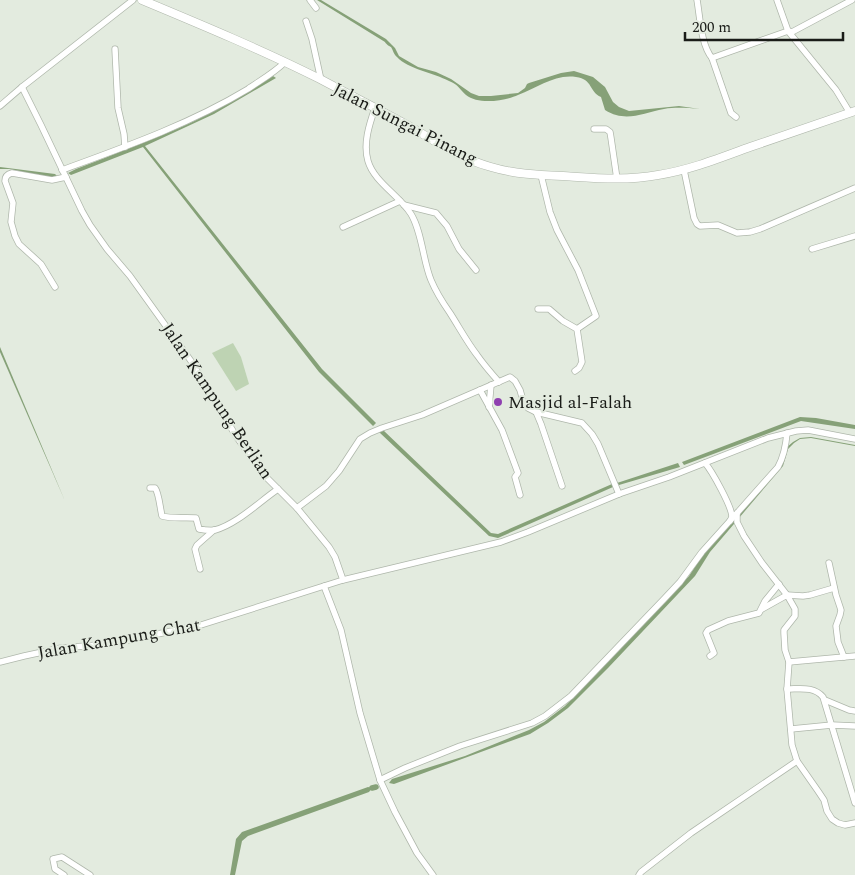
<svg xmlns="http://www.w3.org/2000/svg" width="855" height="875" font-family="Spectral,serif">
<rect width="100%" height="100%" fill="#e3ebdf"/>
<!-- green -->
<path fill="#bed3b3" d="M233,343l8,14 8,27 -13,7 -24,-38z"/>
<!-- water -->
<g fill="#86a178">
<path d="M317,0h4l65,39 9,9 4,8 19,11 18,5 15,7 20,14 8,3h12l27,-3 7,-5 2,-4 2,-1 32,-10 13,-2 19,6 12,10 8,15 6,5 10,4 50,-5 21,3c-13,-1 -24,-2 -36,0 -22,4 -38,14 -59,1l-4,-13c-12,-5 -8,-18 -25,-20 -22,-3 -38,11 -58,18 -13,6 -40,10 -52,0 -7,-6 -7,-10 -17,-14 -15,-8 -41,-12 -52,-24 -3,-2 -4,-7 -6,-10 -1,0 -6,-4 -6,-5z"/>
<path d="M273,76l3,2 -62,36 -69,32 177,223 54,54 -3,3 -54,-54 -176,-225 -72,28 -3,-2 8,-4c38,-15 77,-29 114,-46 28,-13 56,-30 83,-47z"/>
<path d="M0,167l55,7 2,2 -3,2 -45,-9h-9z"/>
<path d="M0,347l65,154 -65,-149z"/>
<path d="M800,417l16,1 39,7v4l-54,-8 -117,44 -2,-3z"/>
<path d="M383,430l108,103 7,1 114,-50h1v3l-115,51 -9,-2 -110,-104z"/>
<path d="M811,437l44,8v1l-44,-8 -11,1 -6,4 -6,6 -5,17 -55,65 -18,21 -15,24 -87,92 -40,40 -20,15 -18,11 -136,50 -5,-1 3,-4 73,-23 64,-26 15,-8 21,-16 40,-41 84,-89 17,-26 63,-69 18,-34 6,-5 7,-4z"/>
<path d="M678,463l2,4 -61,18 -2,-2z"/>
<path d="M368,787l4,1 -3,4 -121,44 -6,5 -7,34h-5l6,-36 6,-7z"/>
</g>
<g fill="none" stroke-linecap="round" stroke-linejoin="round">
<!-- canal -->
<path stroke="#86a178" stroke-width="5.5" d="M372,788l4,-1"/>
<defs>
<g id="street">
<path d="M310,0l6,8"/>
<path d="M697,0c3,17 4,45 15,58l19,55 5,4"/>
<path d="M777,0l11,31 48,59 14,23"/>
<path d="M306,21l6,18 9,41"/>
<path d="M115,49l3,59 6,26 1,13"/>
<path d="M712,58l76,-27 4,1 60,-32"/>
<path d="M22,87l19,38 41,86 8,14 17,24 23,27 61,85 45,75 27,38 34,34 32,39 6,10 8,23 -19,6 17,44 19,83 20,67 15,32 22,41 16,22"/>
<path d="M0,106l22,-19 111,-87"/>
<path d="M375,108c-6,17 -12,36 -7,53 6,21 32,35 43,53 11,18 12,47 20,66 5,12 12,23 19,33 9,14 17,29 27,42 7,10 14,18 22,27"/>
<path d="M594,129h12l4,3 1,6 6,41"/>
<path d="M62,170c63,-23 128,-46 186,-81 13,-9 26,-16 37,-27"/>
<path d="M684,170l10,48 3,6 3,2 18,-1 19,8 13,-1 10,-3 95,-41"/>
<path d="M541,175l9,37 7,18 21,40 18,46 -19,13"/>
<path d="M404,205l32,8 11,13 12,23 17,21"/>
<path d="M343,227l57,-26"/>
<path d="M812,249l43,-13"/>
<path d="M55,287l-14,-23 -22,-20 -4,-8 -4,-14 2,-19 -8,-22c0,-5 3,-7 7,-8l40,7 14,-3"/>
<path d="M538,309h11l14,12 14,8 5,33 -3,6 -4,3"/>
<path d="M480,390l22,40 16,43 -3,4 5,18"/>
<path d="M489,407l2,-22"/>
<path d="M536,412l46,11 10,11 6,10 21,50"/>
<path d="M787,433c-1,12 -3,23 -9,34l-40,45 -1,2v8l7,14 18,27 25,32 8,14v7l-11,14v3l1,17 4,12 -2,27 5,56 5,16 21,30 6,9 3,11 5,8 6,4 7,2 10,-2"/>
<path d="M705,463c7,8 27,44 27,54 -1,1 -1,3 -2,4"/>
<path d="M150,488h5c4,5 5,20 7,28 10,3 24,1 34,2l3,11c5,1 10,2 16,1 22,-6 44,-28 63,-41"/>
<path d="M297,508l29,-22 13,-15 21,-32 10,-6 12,-5 40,-13 88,-38 5,4 5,9 4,14 4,4 8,4 5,12 21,62"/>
<path d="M829,563l7,32 5,15 -1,5 -4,11 2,16 6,15"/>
<path d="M200,569l-5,-20 2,-4 17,-15"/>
<path d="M343,580l158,-38 27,-10 91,-38 50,-17 99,-39 28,-7 12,-1 47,9"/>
<path d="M762,609l25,-14 16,1 7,-1 24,-7"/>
<path d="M710,656l4,-3 -8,-20 2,-3 20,-9 31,-8 6,-12 14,-17"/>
<path d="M0,662l24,-6 37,-8 48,-4 92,-19 123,-39"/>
<path d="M789,662l66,-6"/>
<path d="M787,689c13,0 27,-3 36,8l32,106"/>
<path d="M825,700l24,10 6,1"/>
<path d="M791,729l41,-4 23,1"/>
<path d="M380,780l25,-12 55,-22 72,-23 13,-7 26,-20 94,-98 15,-16 22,-30 35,-39"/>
<path d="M64,875l-9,-6 -2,-10 9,-2 28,18"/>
<path d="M639,875l2,-3 50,-39 106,-72"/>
</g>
<path id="secondary" d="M142,0c60,25 120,50 178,79 30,16 60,31 89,47 26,15 52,33 82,41 23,7 48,8 72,9 32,2 63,5 95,-1 32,-5 62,-17 92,-28 35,-12 70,-24 105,-36"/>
</defs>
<!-- street casing -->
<use href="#street" stroke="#afb7ab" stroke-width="7"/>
<!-- secondary casing -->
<use href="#secondary" stroke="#afb7ab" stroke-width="9"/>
<!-- street -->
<use href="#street" stroke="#fff" stroke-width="5.5"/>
<!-- secondary -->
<use href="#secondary" stroke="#fff" stroke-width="8"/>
</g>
<!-- markers -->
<circle fill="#8f40b0" stroke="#e3ebdf" stroke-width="2" cx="498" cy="402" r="5"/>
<g text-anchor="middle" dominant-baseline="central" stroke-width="4" stroke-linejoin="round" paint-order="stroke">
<!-- street labels -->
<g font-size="18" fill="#1a1c18" stroke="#e3ebdf">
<text transform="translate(405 124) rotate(27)">Jalan Sungai Pinang</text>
<text transform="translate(217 401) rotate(56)">Jalan Kampung Berlian</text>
<text transform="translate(119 639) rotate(-10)">Jalan Kampung Chat</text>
</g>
<!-- poi labels -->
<g font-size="18" fill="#1a1c18" stroke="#e3ebdf" text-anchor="start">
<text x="508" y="402">Masjid al-Falah</text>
</g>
</g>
<!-- scale -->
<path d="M685 32v8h158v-8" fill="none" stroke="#1a1c18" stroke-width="2.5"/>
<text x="692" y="32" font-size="15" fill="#1a1c18" stroke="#e3ebdf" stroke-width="4" paint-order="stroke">200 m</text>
</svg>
